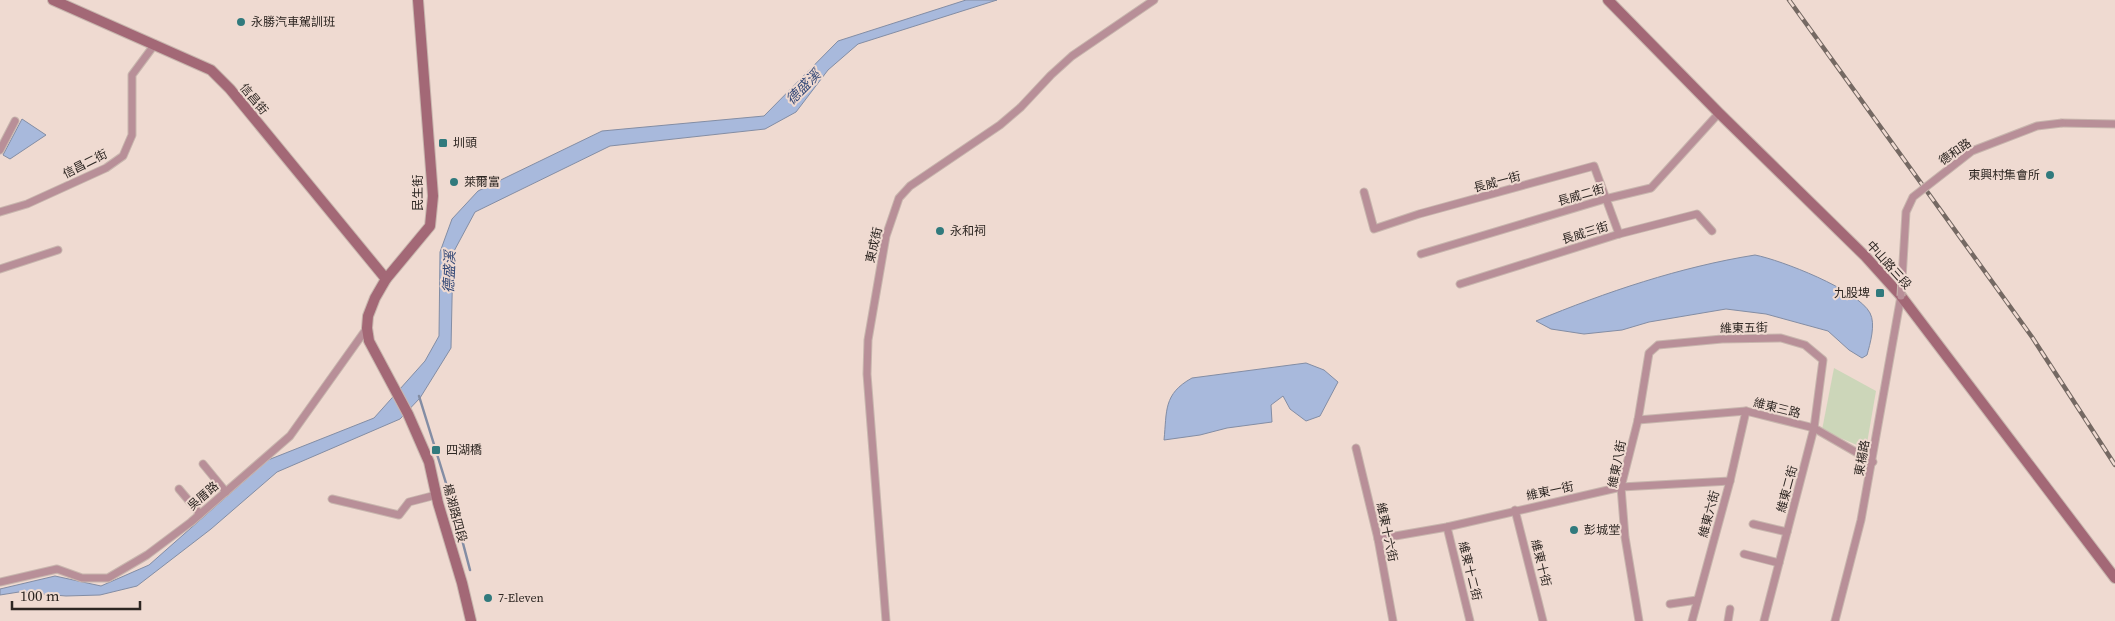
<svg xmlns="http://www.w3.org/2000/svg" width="2115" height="621" font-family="'Source Serif 4','Noto Sans TC',serif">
<rect width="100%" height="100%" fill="#efdad1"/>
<!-- green -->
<path fill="#ccd6b9" d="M1834,368l42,23 -10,58 -44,-19z"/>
<!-- water -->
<g fill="#a8b9dc" stroke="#838da4">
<path d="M966,0h31l-139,44 -30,26 -32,42 -31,17 -155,17 -135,66 -22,41 -2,95 -31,50 -20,21 -123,53 -66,57 -74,57 -37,9 -34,1 -47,-4 -19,3v-6l55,-13 46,10 48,-21 119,-105 106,-42 51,-57 14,-25 1,-84 12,-33 26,-28 124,-60 162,-15 74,-75z"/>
<path d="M22,119l24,16 -36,24 -7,-4z"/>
<path d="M1755,255c26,5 103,35 115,58 6,11 0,31 -3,42l-5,3 -13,-8 -21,-19 -62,-17 -40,-5 -77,13 -27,8 -38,4 -33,-5 -15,-8c70,-29 144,-54 219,-66z"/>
<path d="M1306,363l18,7 14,12 -18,34 -14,5 -16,-12 -7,-13 -12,9 1,17 -45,6 -27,7 -36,5c3,-29 -1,-46 28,-62z"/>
</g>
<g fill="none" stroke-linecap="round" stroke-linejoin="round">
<!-- stream -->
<path stroke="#838da4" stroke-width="2.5" d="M419,396l35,113 16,61"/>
<defs>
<g id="street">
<path d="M2062,123l53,1"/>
<path d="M0,150l15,-29"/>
<path d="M1364,192l10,37 45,-15 175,-48 25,68"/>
<path d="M0,212l27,-8 79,-36 17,-12 9,-21v-60l23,-31"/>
<path d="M1421,254l184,-55 46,-11 68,-75"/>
<path d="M0,269l58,-19"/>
<path d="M1460,284l159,-50 78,-20 15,17"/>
<path d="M1638,420l108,-9 68,17 59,34"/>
<path d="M1356,448l22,91 15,82"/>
<path d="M203,464l23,28"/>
<path d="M179,489l21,25"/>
<path d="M332,499l67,16 10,-13 27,-7"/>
<path d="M1515,510l28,111"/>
<path d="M1753,524l34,8"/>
<path d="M1447,527l23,94"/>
<path d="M1378,539l69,-12 174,-40 109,-6"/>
<path d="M1744,554l35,9"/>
<path d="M0,582l57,-13 25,9h26l39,-23 44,-33 99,-86 77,-108"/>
<path d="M1670,604l27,-4"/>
<path d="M886,621l-19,-247 1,-34 18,-104 13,-38 11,-12 90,-61 21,-18 30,-32 21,-19 82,-56"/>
<path d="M1639,621l-14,-84 -4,-50 17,-67 11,-67 9,-8 64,-6 59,-1 24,7 18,15 -9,68 -50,193"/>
<path d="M1692,621l38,-140 16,-70"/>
<path d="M1728,621l2,-12"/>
<path d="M1835,621l26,-101 40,-224"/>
</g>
<g id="secondary">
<path d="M53,0l158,70 19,19 156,190"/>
<path d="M418,0l15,196 -3,30 -44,53 -11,19 -7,18 -1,12 2,13 39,73 21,48 9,41 24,80 9,38"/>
<path d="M1608,0l111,113 146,143 36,40 214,282"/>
</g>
</defs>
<!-- street casing -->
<use href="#street" stroke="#c8b6ae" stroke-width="9"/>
<!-- secondary casing -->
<use href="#secondary" stroke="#c8b6ae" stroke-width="12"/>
<!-- street -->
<use href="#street" stroke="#b88f98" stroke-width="7"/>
<!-- secondary -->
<use href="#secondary" stroke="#a36876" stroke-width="10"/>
<defs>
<path id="rail" d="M1789,0l243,337 83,128"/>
</defs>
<!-- rail casing -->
<use href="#rail" stroke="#756963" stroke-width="4.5"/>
<!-- rail -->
<use href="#rail" stroke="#efdad1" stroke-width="2.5" stroke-dasharray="8" stroke-linecap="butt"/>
<defs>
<path id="street-bridge" d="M1901,296l5,-84 7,-15 59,-46 65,-25 25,-3"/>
</defs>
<!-- street-bridge casing -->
<use href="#street-bridge" stroke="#c8b6ae" stroke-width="9" stroke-linecap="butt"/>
<!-- street-bridge -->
<use href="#street-bridge" stroke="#b88f98" stroke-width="7"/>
</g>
<!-- markers -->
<g fill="#317a7d" stroke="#efdad1" stroke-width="2">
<circle cx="241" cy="22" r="5"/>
<rect x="438" y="138" width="10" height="10" rx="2.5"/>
<circle cx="2050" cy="175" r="5"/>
<circle cx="454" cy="182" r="5"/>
<circle cx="940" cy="231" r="5"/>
<rect x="1875" y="288" width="10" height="10" rx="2.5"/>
<rect x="431" y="445" width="10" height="10" rx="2.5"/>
<circle cx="1574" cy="530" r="5"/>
<circle cx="488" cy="598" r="5"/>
</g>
<g text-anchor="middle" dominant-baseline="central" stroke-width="4" stroke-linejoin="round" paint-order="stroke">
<!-- poi labels -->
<g font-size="12" fill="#2d2622" stroke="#efdad1" text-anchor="start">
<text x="251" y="22">永勝汽車駕訓班</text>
<text x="453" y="143">圳頭</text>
<text x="2040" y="175" text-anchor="end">東興村集會所</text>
<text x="464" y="182">萊爾富</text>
<text x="950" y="231">永和祠</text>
<text x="1870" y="293" text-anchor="end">九股埤</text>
<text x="446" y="450">四湖橋</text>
<text x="1584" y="530">彭城堂</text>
<text x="498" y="598">7-Eleven</text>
</g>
<!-- street labels -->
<g font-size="12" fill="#2d2622" stroke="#efdad1">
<text transform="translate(254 99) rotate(50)">信昌街</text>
<text transform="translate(1955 152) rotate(-35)">德和路</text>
<text transform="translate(85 164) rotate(-27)">信昌二街</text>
<text transform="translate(1497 182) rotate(-15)">長威一街</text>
<text transform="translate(418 193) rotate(-90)">民生街</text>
<text transform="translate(1581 195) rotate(-16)">長威二街</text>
<text transform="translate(1585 233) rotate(-17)">長威三街</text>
<text transform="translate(874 245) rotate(-77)">東成街</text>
<text transform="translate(1889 265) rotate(48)">中山路三段</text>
<text transform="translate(1744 328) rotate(-1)">維東五街</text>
<text transform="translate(1777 408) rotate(14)">維東三路</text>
<text transform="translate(1862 458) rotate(-80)">東楊路</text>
<text transform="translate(1617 464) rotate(-79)">維東八街</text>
<text transform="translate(1787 489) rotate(-75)">維東二街</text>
<text transform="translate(1550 491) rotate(-12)">維東一街</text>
<text transform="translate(203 496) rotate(-41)">吳厝路</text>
<text transform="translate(455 513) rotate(75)">楊湖路四段</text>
<text transform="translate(1709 514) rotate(-75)">維東六街</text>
<text transform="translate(1387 532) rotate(78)">維東十六街</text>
<text transform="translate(1541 563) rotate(76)">維東十街</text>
<text transform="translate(1470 571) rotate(76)">維東十二街</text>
</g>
<!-- water labels -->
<g font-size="14" font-style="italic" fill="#324776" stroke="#efdad1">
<text transform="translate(803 87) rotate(-45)">德盛溪</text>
<text transform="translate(449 272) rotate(-87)">德盛溪</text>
</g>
</g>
<!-- scale -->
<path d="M12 601v8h128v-8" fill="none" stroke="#2d2622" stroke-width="2.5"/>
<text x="20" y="601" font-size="15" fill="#2d2622" stroke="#efdad1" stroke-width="4" paint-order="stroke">100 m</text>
</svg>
